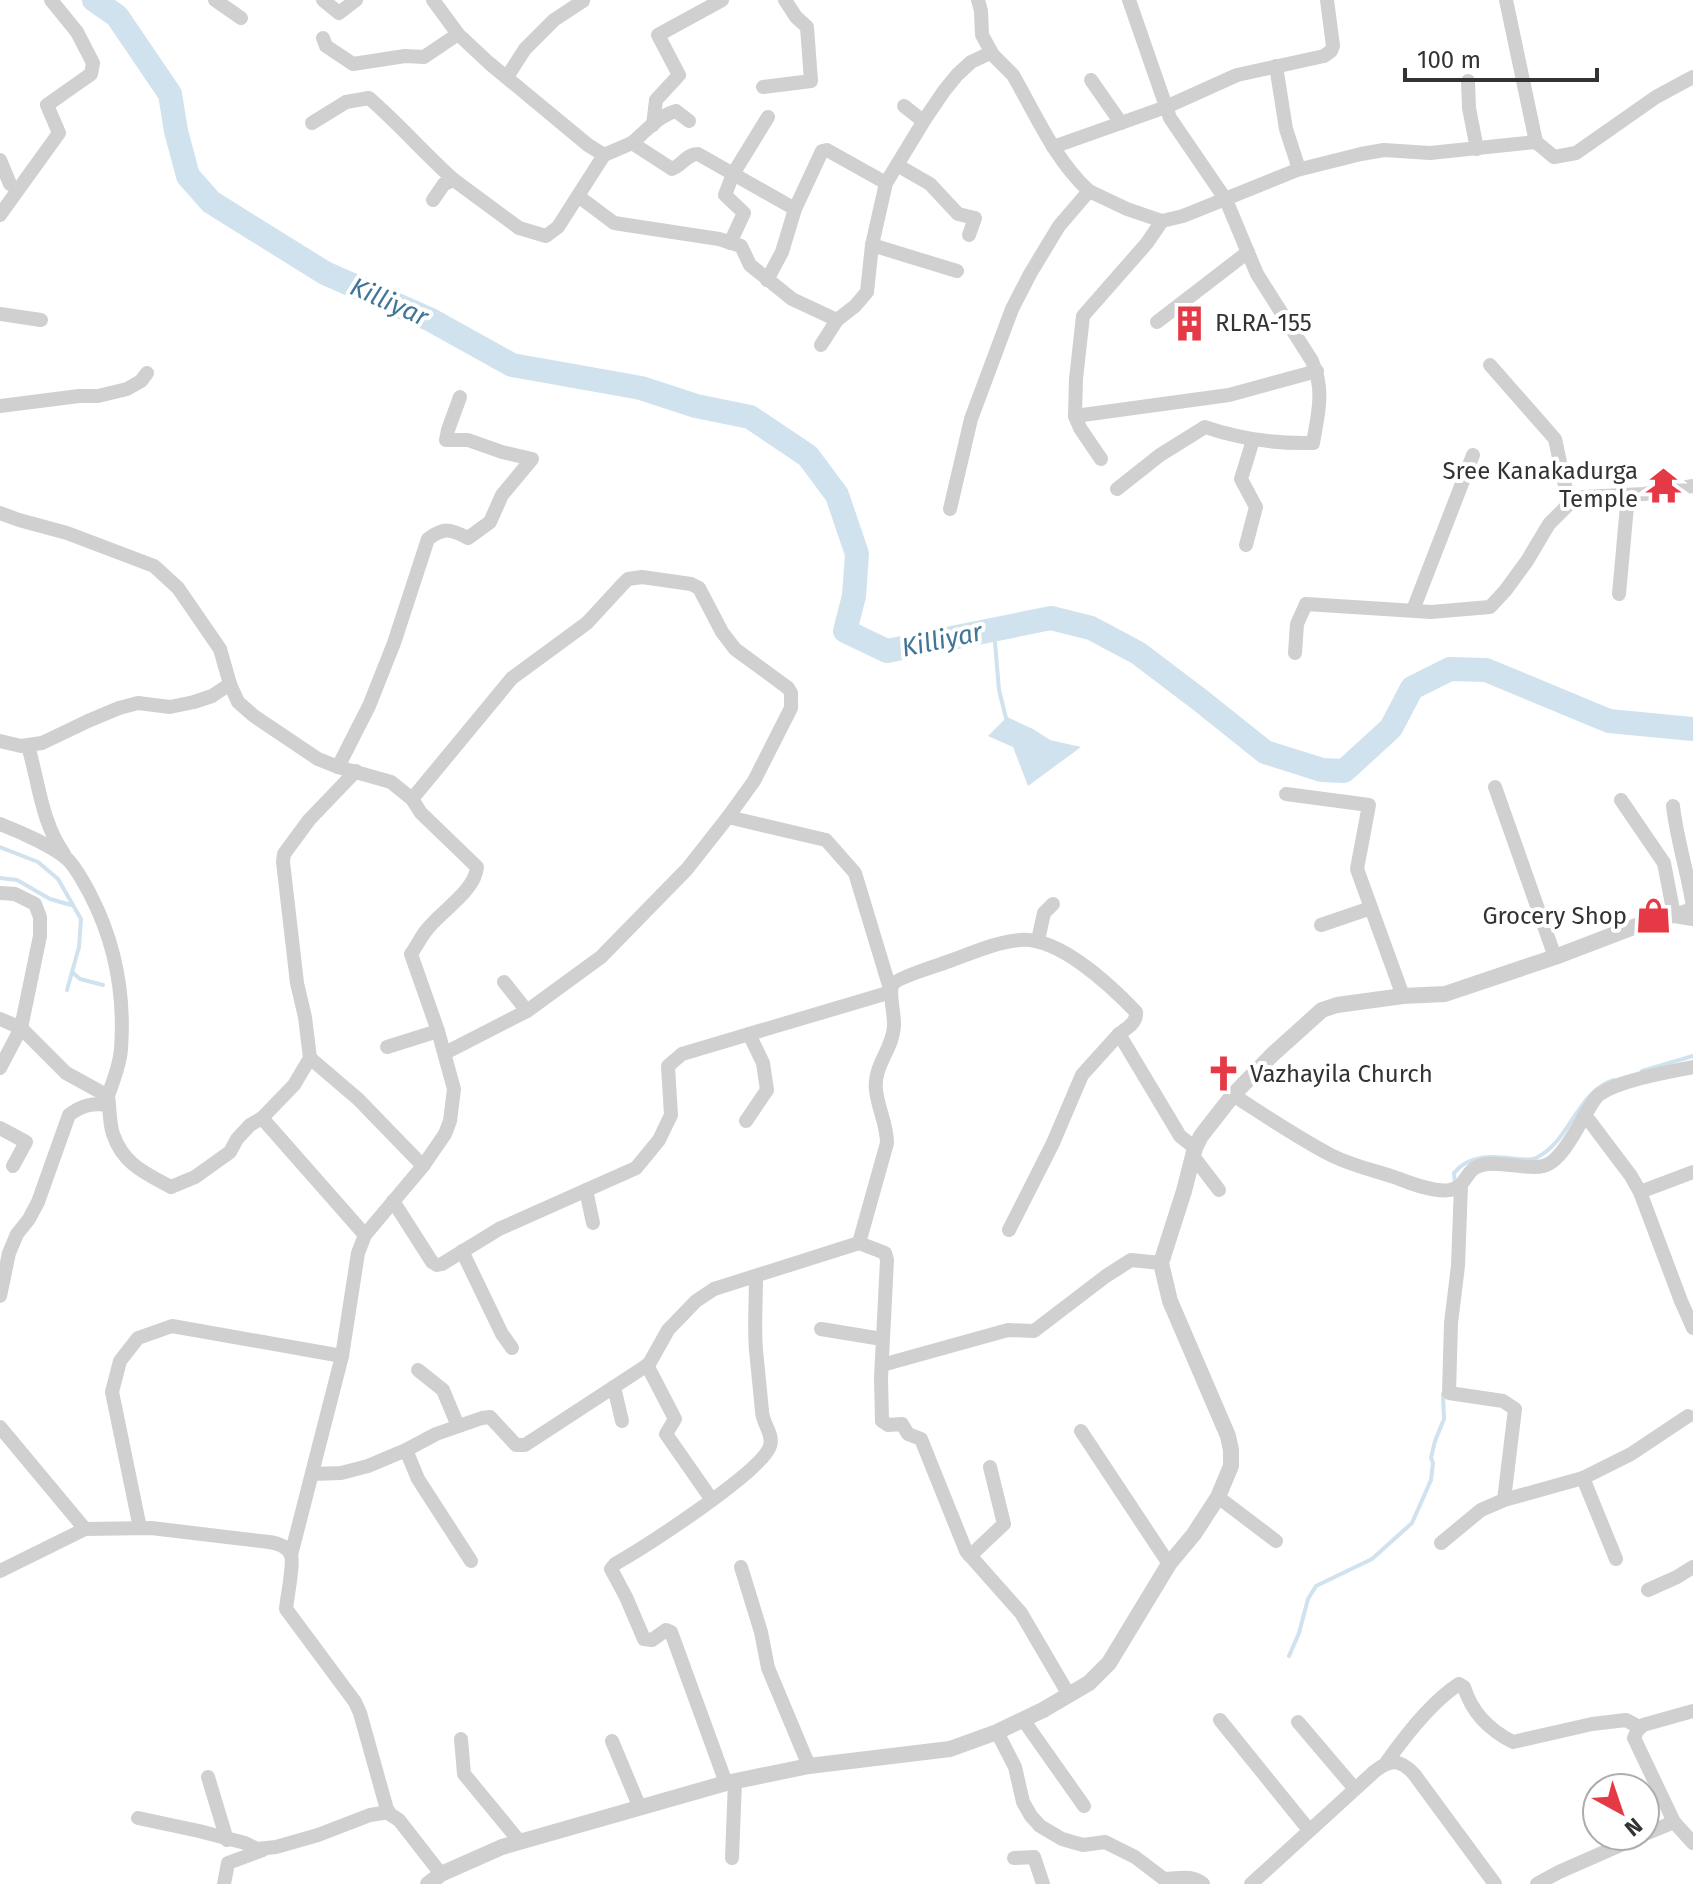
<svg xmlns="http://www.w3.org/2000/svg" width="1693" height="1884" font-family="'Fira Sans',sans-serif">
<rect width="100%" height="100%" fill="#fff"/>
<!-- water -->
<path fill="#cfe2ee" d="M1007,717l26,12 17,11 31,7 -53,39 -15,-39 -25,-11z"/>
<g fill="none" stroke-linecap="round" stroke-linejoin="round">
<!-- stream -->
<g stroke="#cfe2ee" stroke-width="4">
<path d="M994,631l5,59 8,32"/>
<path d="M0,847l38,15 20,17 23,40 -2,28 -12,43"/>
<path d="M0,878l17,2 33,19 21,6"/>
<path d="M72,972l8,7 23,6"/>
<path d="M1642,1071l51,-15"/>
<path d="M1455,1186l-1,-13c16,-20 41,-17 64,-14 6,0 12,2 18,-1 35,-17 40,-66 78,-78"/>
<path d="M1289,1656l10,-23 9,-34 8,-13 56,-27 40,-36 19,-43 2,-17 -2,-5 4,-17 9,-22 -1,-25"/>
</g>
<!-- river -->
<path stroke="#cfe2ee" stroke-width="24" d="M94,0l23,16 53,78 6,37 12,45 23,26 114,71 106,47 81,45 129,23 55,18 54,11 58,39 29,39 20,59 -3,42 -9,35 42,20 164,-33 40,10 47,25 62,47 65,52 57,18 22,1 47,-43 21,-40 38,-19 36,1 123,51 84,8"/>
<!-- minor -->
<g stroke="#d0d0d0" stroke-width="14">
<path d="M215,0l26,18"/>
<path d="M323,0l16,13 17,-13"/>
<path d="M433,0l25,34 31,29 99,82 16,10 28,-12 40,26c11,-4 14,-15 26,-15l97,55"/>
<path d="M978,0l3,11 1,24 11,20"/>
<path d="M1506,0l30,142"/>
<path d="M323,38l3,8 27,18 52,-8 19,1 34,-23"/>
<path d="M1276,66l10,63 13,40"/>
<path d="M507,77l18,-28 29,-29 29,-19"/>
<path d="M1091,80l30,43"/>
<path d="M1468,81l1,27 8,41"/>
<path d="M763,87l48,-6 -4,-54 -11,-10 -11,-17"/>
<path d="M904,106l19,15"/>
<path d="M312,123l34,-21 23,-4c30,26 56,56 85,82"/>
<path d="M653,125l3,-25 23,-25 -21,-40 64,-35"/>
<path d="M632,143c14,-12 26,-27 44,-32l13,10"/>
<path d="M1053,147l113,-40 71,-32 87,-19 7,-5 2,-5 -6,-46"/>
<path d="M0,160l10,24"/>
<path d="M897,165l33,19 28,30 17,4 -6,17"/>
<path d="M578,196l36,27 105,16 22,7 9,19 42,34 45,21"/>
<path d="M433,200l11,-16 10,-4 65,48 27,8 12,-9 46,-72"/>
<path d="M0,215l59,-82 -12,-28 44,-31 2,-11 -16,-31 -26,-32"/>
<path d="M730,243l14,-30 -19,-18 8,-21 35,-57"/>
<path d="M872,245l85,26"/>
<path d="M767,280l15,-28 13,-43 27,-58 5,-1 59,33"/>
<path d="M0,314l41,6"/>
<path d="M1157,322l91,-70"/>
<path d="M821,345l16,-25 18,-14 12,-14 5,-47 14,-62 39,-64 19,-28 13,-16 14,-13 17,-8 5,1 20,20c23,40 42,85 76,116"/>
<path d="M1490,365l65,74 14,65"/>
<path d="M0,406l79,-10h19l29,-7 14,-8 6,-8"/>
<path d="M1075,416l154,-21 88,-24"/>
<path d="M1101,459l-21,-31 -5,-12 1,-37 7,-63 64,-73 15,-22"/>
<path d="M1117,489l43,-34 45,-28c35,12 70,17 108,16 5,-29 12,-53 -1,-82l-55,-87 -31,-74 -56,-82 -41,-118"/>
<path d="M950,509l21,-90 41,-110 18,-35 29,-48 30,-35 38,18 35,12 21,-5 114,-46 64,-16 23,-4 46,3 106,-11 18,15 22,-4 80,-56 37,-20"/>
<path d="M0,513l19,7 48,13 87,33 24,22 42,61 10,35 8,18 16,14 64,43 20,8 53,15 21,17 9,14 56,54c-2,25 -38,45 -52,65 -5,7 -9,15 -14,22l27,77 16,58 -4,32 -5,13 -22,32 -58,69 -7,18 -16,103 -51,199"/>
<path d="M1246,545l10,-38 -15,-28 12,-39"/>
<path d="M1619,594l9,-99"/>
<path d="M1413,610l60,-155"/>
<path d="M1295,653l2,-29 9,-20 125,8 59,-5 15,-16 22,-30 22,-37 20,-20 14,-7 61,-3 49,-8"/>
<path d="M0,741l21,5 21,-3 46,-22 31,-13 19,-5 32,4 24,-5 18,-6 18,-12"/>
<path d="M28,746c11,37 13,75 36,108"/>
<path d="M338,767l31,-61 25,-63 34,-104c16,-12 23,-10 40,-1l22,-16 12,-27 30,-36 -30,-7 -34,-12h-22l2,-10 12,-33"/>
<path d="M1495,787l60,170"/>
<path d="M1286,794l83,11 -12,64 46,127"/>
<path d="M412,799l100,-121 75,-55 35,-38 6,-6 14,-2 49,7 8,4 23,44 13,17 53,39 3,5v15l-37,73 -26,36 -41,52 -86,88 -74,54 -82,42"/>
<path d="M1621,800l43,63 10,52 19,-6"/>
<path d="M1673,806c4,35 15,67 20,101"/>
<path d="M0,824c18,7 58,24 70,38 8,9 14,21 20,32 25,48 35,100 31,155 -1,16 -8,32 -13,47"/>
<path d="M0,893l15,1 20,10 5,13v19l-19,92 -21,40"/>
<path d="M1321,925l50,-17"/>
<path d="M1038,940l6,-27 9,-9"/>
<path d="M504,982l23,29"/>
<path d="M0,1019l21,9 45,45 42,23c2,13 1,26 5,38 10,30 32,39 58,53l24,-10 35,-25 7,-13 13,-14 12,-7 32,-33 16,-27 -5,-41 -8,-34 -14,-121 1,-8 25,-34 47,-49"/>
<path d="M387,1047l51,-16"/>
<path d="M310,1058l48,41 65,67"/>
<path d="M1693,1067c-25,5 -73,13 -93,27 -7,5 -10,14 -15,21l46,61 9,16 41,109 12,27"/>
<path d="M1233,1095c31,20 62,41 94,58 21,12 47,17 70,25 13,5 38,15 53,12 19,-3 13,-24 38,-26 17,-2 40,6 55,2 17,-3 34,-37 42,-51"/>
<path d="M262,1118l103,117"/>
<path d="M746,1121l21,-31 -4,-27 -14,-29"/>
<path d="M0,1128l26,14 -13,24"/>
<path d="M1193,1156l26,34"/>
<path d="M1461,1185l-3,81 -7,57 -2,70 54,8 12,8 -11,91"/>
<path d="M586,1190l7,33"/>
<path d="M1640,1192l53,-20"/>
<path d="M393,1201l39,61 5,3 5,-1 57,-35 137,-61 23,-28 12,-25 -3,-49 14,-12 209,-62 -36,-119 -29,-33 -98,-23"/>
<path d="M1009,1230l44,-87 29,-68 37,-41"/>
<path d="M462,1251l40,83 10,14"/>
<path d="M0,1296l9,-43 8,-19 12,-15 9,-17 31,-87c13,-10 23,-12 40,-10"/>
<path d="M821,1329l61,10"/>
<path d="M647,1365l28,54 -9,15 46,66"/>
<path d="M882,1365l126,-35 26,1 72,-55 25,-16 30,3"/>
<path d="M418,1370l25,20 15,36"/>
<path d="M614,1387l8,34"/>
<path d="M0,1427l85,102"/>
<path d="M1081,1431l88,133"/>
<path d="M406,1450l12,29 53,82"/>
<path d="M312,1474l29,-1 27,-7 38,-16 30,-16 46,-16 8,-1 26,28h9l124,-81 19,-34 28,-29 18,-12 145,-46"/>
<path d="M1583,1478l33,81"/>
<path d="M1218,1497l58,44"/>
<path d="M140,1528l-28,-136 8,-31 18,-23 34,-12 170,30"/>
<path d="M1441,1543l40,-33 23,-10 79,-22 48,-24 57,-38"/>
<path d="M970,1556l34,-32 -14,-57"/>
<path d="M741,1567l20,65 7,36 41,98"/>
<path d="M0,1571l85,-42 66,-1 118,14c8,1 18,4 22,13 3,8 -4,43 -5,54l69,93 5,11 28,100 11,7 42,54"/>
<path d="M1648,1590l29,-13 16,-10"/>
<path d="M1069,1695l-48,-82 -55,-62 -45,-112 -13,-5 -6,-10 -14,1 -6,-4 -1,-43 6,-118 -2,-7 -26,-10 28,-100c0,-19 -9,-34 -11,-53 -3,-24 17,-41 18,-64 1,-10 -6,-34 -1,-42 4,-6 42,-18 51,-21 24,-8 50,-21 76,-23 39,-3 90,45 116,72 1,11 -9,16 -17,22l61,102 15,12"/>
<path d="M1220,1720l89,110"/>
<path d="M1024,1721l60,85"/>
<path d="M1298,1722l57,67"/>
<path d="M997,1732l18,35 8,35 8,14 9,10 22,13 21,6 22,-3 30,15 29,22c15,0 27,-5 39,5"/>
<path d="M461,1739l3,35 56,68"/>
<path d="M612,1741l28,67"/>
<path d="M1386,1763c19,-27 45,-61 73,-79l5,3c8,26 25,43 49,55l79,-18 34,-4 13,7"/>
<path d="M208,1777l19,63"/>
<path d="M726,1783l-55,-151 -5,-2 -14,10 -8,-1 -18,-42 -15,-28 4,-5c28,-16 147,-92 155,-118 4,-12 -8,-23 -8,-35 -2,-20 -4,-40 -6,-61 -2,-24 0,-49 0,-73"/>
<path d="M138,1818l61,13 46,12 12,6 19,-2 42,-12 52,-20 19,-3"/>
<path d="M1674,1822l19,21"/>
<path d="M1645,1834l29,-12 -40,-84 3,-7 6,-6 50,-14"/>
<path d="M732,1858l3,-77"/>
<path d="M1014,1858l20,-1 9,27"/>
<path d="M224,1884l4,-21 35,-13"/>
<path d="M1251,1884l124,-113c16,-12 25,-12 39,3l81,110"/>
<path d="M1537,1884l22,-12 82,-36"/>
</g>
<!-- tertiary -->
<path stroke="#d0d0d0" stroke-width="16" d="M428,1884l13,-10 61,-27 224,-64 83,-17 141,-17 47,-17 46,-22 46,-27 20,-20 60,-99 25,-30 24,-37 13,-31v-16l-3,-14 -58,-135 -9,-38 23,-72 11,-43 6,-12 32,-41 40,-41 49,-44 15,-5 66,-9 42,-2 110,-37 97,-37 22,-5 19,3"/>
</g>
<!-- icons -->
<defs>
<symbol id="building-bare" viewBox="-9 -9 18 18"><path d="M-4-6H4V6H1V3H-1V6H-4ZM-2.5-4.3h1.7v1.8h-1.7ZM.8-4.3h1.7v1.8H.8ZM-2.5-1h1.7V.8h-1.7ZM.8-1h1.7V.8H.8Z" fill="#e63946" stroke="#fff" stroke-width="2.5" paint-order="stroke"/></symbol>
<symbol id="temple-bare" viewBox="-9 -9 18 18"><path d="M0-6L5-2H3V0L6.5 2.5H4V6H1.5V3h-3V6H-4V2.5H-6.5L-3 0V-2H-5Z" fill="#e63946" stroke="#fff" stroke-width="2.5" paint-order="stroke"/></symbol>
<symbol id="shop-bare" viewBox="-9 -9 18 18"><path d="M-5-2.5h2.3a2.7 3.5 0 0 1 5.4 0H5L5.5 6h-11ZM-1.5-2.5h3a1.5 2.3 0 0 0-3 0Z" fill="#e63946" stroke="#fff" stroke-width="2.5" paint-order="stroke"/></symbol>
<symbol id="church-bare" viewBox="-9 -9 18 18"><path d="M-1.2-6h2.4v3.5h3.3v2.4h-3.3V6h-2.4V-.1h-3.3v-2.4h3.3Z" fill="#e63946" stroke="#fff" stroke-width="2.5" paint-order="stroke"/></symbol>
</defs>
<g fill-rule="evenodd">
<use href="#building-bare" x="1164" y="298" width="51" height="51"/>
<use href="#temple-bare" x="1638" y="460" width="51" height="51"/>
<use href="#shop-bare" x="1628" y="890" width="51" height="51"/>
<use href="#church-bare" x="1198" y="1048" width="51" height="51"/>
</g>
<g text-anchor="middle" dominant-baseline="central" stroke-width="8" stroke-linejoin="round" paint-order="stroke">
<!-- poi labels -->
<g font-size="24" fill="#333" stroke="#fff" text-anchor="start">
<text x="1215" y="323">RLRA-155</text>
<text x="1638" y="471" text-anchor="end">Sree Kanakadurga<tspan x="1638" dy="28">Temple</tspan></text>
<text x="1627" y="916" text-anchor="end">Grocery Shop</text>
<text x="1250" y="1074">Vazhayila Church</text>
</g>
<!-- water labels -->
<g font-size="26" font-style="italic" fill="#3f7597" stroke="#fff">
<text transform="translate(389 302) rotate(24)">Killiyar</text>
<text transform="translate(942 640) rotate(-12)">Killiyar</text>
</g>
</g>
<!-- north arrow -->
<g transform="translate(1621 1812) rotate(140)"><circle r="38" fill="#ffffff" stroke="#adadad" stroke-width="2"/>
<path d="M0-6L14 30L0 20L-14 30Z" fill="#e63946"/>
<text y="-12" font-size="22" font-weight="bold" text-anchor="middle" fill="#333333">N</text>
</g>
<!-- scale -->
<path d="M1405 68v12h192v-12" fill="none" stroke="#333333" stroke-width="4"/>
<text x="1417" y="68" font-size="24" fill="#333333" stroke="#ffffff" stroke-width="6" paint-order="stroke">100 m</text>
</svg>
